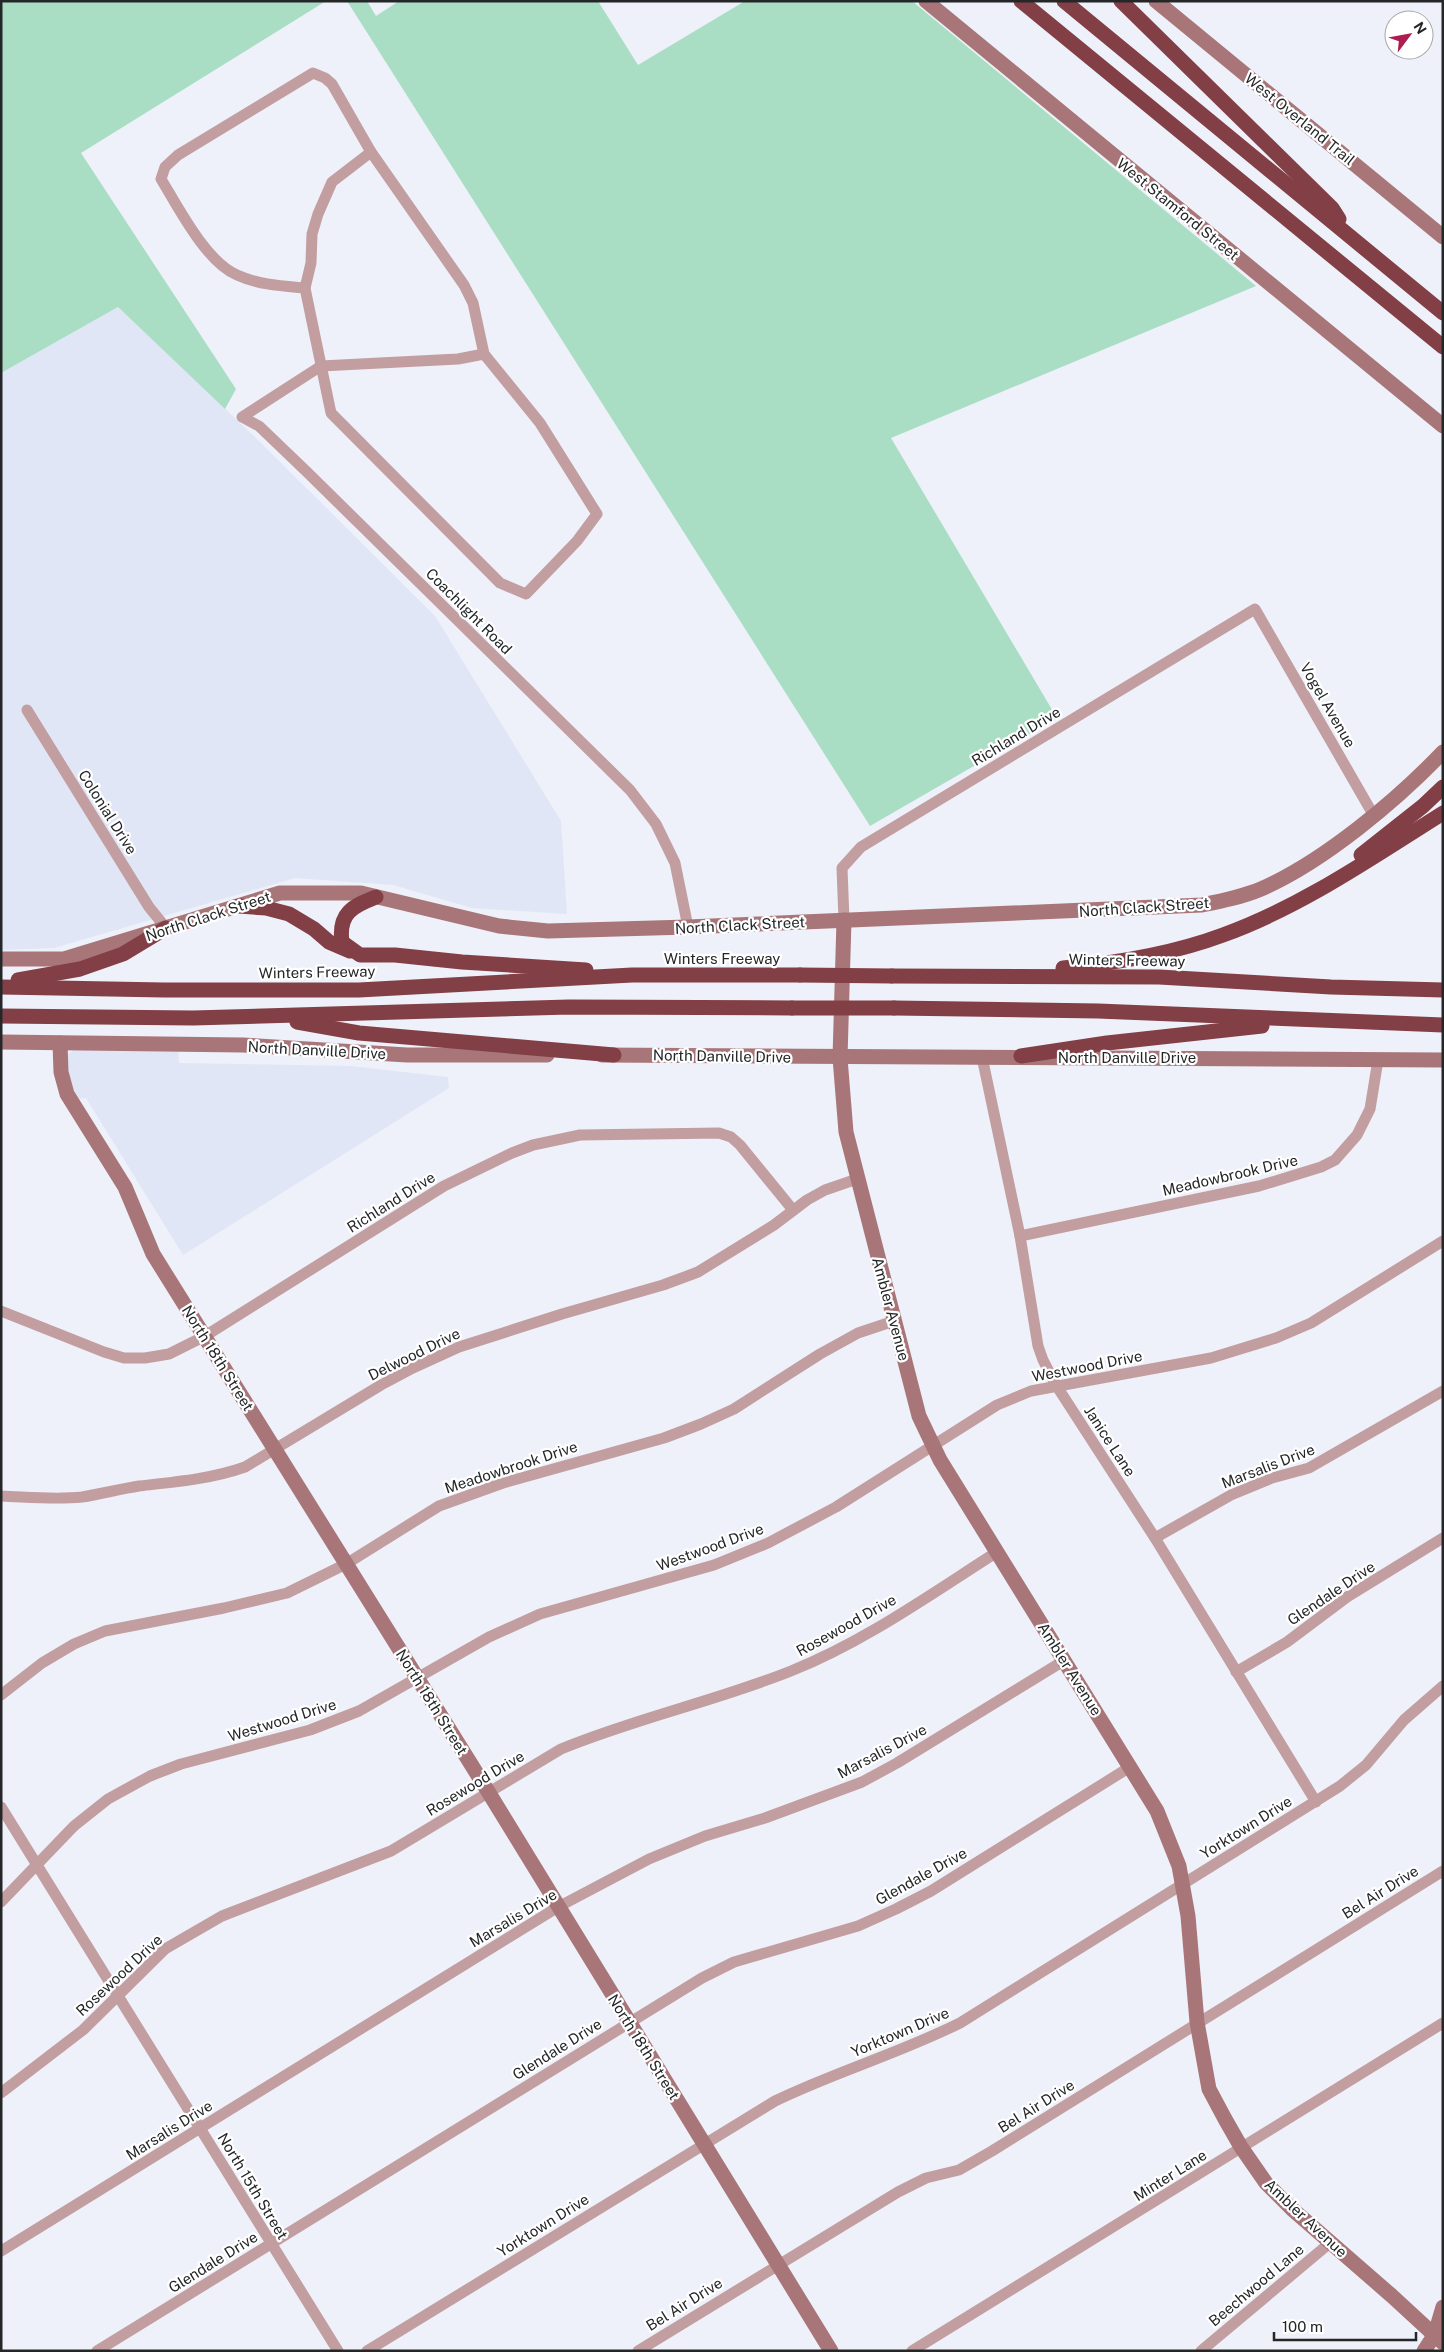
<svg xmlns="http://www.w3.org/2000/svg" width="1444" height="2352" font-family="'Public Sans',sans-serif">
<rect width="100%" height="100%" fill="#eef1f9"/>
<!-- built -->
<g fill="#e0e6f5">
<path d="M118,307l139,132 178,177 126,205 6,93 -95,-6 -79,-23 -98,-7 -241,70 -53,2v-577z"/>
<path d="M75,1049l103,1 1,13 172,3 97,11 1,11 -266,167 -97,-157 -8,1 -4,-7 -6,-22 -1,-15z"/>
</g>
<!-- green -->
<g fill="#aadec4">
<path d="M1,1h325l-245,152 155,236 -11,20 -107,-102 -117,66z"/>
<path d="M347,1h20l9,15 23,-15h199l40,64 107,-64h167l344,285 -365,152 166,280 -187,108z"/>
</g>
<g fill="none" stroke-linecap="round" stroke-linejoin="round">
<!-- street -->
<g stroke="#c29ea0" stroke-width="11">
<path d="M371,152l-39,30 -14,32 -6,20 -1,29 -6,25 26,125 169,170 26,11 51,-53 20,-27 -57,-91 -56,-69 -26,5 -137,7 -79,51 17,9 48,46 323,318 26,34 19,39 13,64"/>
<path d="M305,288c-23,-2 -46,-3 -68,-13 -31,-13 -59,-68 -76,-96l4,-12 13,-12 135,-82 12,5 7,6 39,68 93,133 9,18 11,51"/>
<path d="M27,710l122,197 17,21"/>
<path d="M844,920l-2,-52 19,-21 394,-238 119,207"/>
<path d="M982,1057l38,179 18,110 5,14 13,25 99,153 161,264"/>
<path d="M1020,1236l239,-50 62,-19 14,-7 22,-25 13,-26 8,-49"/>
<path d="M1,1311l103,41 20,6h21l24,-4 36,-18 239,-150 68,-33 21,-8 47,-10 139,-2 12,4 9,8 53,65"/>
<path d="M1,1496c27,1 54,4 81,1 19,-3 38,-8 57,-11 36,-4 72,-7 106,-19l136,-82 32,-17 46,-21 103,-33 101,-29 35,-13 76,-47 33,-25 18,-10 32,-11"/>
<path d="M1155,1538l76,-43 41,-17 37,-10 134,-77"/>
<path d="M1236,1672l51,-30 60,-45 96,-59"/>
<path d="M1,1695l41,-32 32,-19 31,-13 119,-23 63,-15 59,-29 93,-58 64,-23 161,-45 37,-14 33,-15 86,-55 38,-21 36,-12"/>
<path d="M1,1807l337,544"/>
<path d="M1,1902l73,-76 34,-27 42,-23 31,-12 129,-34 49,-19 130,-74 51,-23 174,-49 54,-22 68,-36 161,-102 34,-14 180,-33 65,-20 35,-15 132,-82"/>
<path d="M1,2093l82,-63 82,-81 57,-33 169,-65 170,-102c75,-31 155,-48 230,-78 73,-29 140,-77 206,-119"/>
<path d="M1,2251l557,-344 91,-48 56,-23 60,-18 97,-36 35,-19 168,-103"/>
<path d="M97,2351l605,-373 32,-16 124,-36 38,-17 35,-18 199,-124"/>
<path d="M367,2351l408,-250c60,-29 125,-48 185,-78l380,-237 26,-21 38,-45 39,-34"/>
<path d="M638,2351l260,-159 28,-14 33,-8 33,-19 451,-280"/>
<path d="M912,2351l531,-328"/>
<path d="M1201,2351l130,-109"/>
</g>
<!-- secondary -->
<g stroke="#a87679" stroke-width="15">
<path d="M926,1l517,425"/>
<path d="M1156,1l287,236"/>
<path d="M844,920l-4,138 6,74 73,284 21,44 217,351 22,55 9,50 9,106 12,67 16,30 16,28 25,36 26,26 100,87 51,47"/>
<path d="M1,959h63l216,-66h81l138,33 49,5 140,-4 514,-22c20,-4 40,-8 59,-16 62,-27 135,-88 182,-137"/>
<path d="M1,1042l242,3 164,10h140"/>
<path d="M60,1043l1,29 6,22 58,93 28,67 336,539 342,558"/>
<path d="M602,1055l841,5"/>
<path d="M1424,2351l11,-17 8,-27"/>
</g>
<!-- highway -->
<g stroke="#833f46" stroke-width="15">
<path d="M1021,1l422,346"/>
<path d="M1064,1l379,312"/>
<path d="M1121,1l211,207 7,11"/>
<path d="M1361,855l62,-49 20,-19"/>
<path d="M376,897c-23,9 -38,16 -34,45l18,13h35l67,7 124,8"/>
<path d="M239,906l27,2 23,6 25,15 15,13 21,9"/>
<path d="M1063,968c54,-5 109,-14 160,-33 78,-28 150,-78 220,-122"/>
<path d="M892,976l267,1 172,10 112,3"/>
<path d="M18,980l62,-11 43,-15 43,-26"/>
<path d="M1,987l163,3h195l273,-15h168"/>
<path d="M894,1008l204,3 345,14"/>
<path d="M1,1016l192,2 376,-11 223,1"/>
<path d="M297,1022l62,11 255,22"/>
<path d="M1021,1056l86,-13 155,-17"/>
</g>
<!-- highway-bridge -->
<g stroke="#833f46" stroke-width="15">
<path d="M800,975l92,1"/>
<path d="M792,1008h102"/>
</g>
</g>
<g text-anchor="middle" dominant-baseline="central" stroke-width="4.5" stroke-linejoin="round" paint-order="stroke">
<!-- street labels -->
<g font-size="15" fill="#242628" stroke="#fff">
<text transform="translate(1300 119) rotate(39)">West Overland Trail</text>
<text transform="translate(1178 209) rotate(39)">West Stamford Street</text>
<text transform="translate(469 611) rotate(45)">Coachlight Road</text>
<text transform="translate(1328 705) rotate(60)">Vogel Avenue</text>
<text transform="translate(1016 736) rotate(-31)">Richland Drive</text>
<text transform="translate(108 812) rotate(58)">Colonial Drive</text>
<text transform="translate(1144 907) rotate(-4)">North Clack Street</text>
<text transform="translate(208 916) rotate(-18)">North Clack Street</text>
<text transform="translate(740 925) rotate(-3)">North Clack Street</text>
<text x="722" y="958">Winters Freeway</text>
<text transform="translate(1127 960) rotate(1)">Winters Freeway</text>
<text transform="translate(317 972) rotate(-1)">Winters Freeway</text>
<text transform="translate(317 1050) rotate(3)">North Danville Drive</text>
<text transform="translate(722 1056) rotate(1)">North Danville Drive</text>
<text x="1127" y="1057">North Danville Drive</text>
<text transform="translate(1230 1175) rotate(-13)">Meadowbrook Drive</text>
<text transform="translate(391 1202) rotate(-32)">Richland Drive</text>
<text transform="translate(891 1309) rotate(75)">Ambler Avenue</text>
<text transform="translate(414 1354) rotate(-26)">Delwood Drive</text>
<text transform="translate(218 1358) rotate(58)">North 18th Street</text>
<text transform="translate(1087 1366) rotate(-11)">Westwood Drive</text>
<text transform="translate(1110 1441) rotate(57)">Janice Lane</text>
<text transform="translate(1268 1466) rotate(-21)">Marsalis Drive</text>
<text transform="translate(511 1467) rotate(-18)">Meadowbrook Drive</text>
<text transform="translate(710 1547) rotate(-20)">Westwood Drive</text>
<text transform="translate(1331 1593) rotate(-34)">Glendale Drive</text>
<text transform="translate(846 1625) rotate(-29)">Rosewood Drive</text>
<text transform="translate(1070 1669) rotate(58)">Ambler Avenue</text>
<text transform="translate(432 1702) rotate(58)">North 18th Street</text>
<text transform="translate(282 1720) rotate(-17)">Westwood Drive</text>
<text transform="translate(882 1751) rotate(-28)">Marsalis Drive</text>
<text transform="translate(475 1783) rotate(-31)">Rosewood Drive</text>
<text transform="translate(1246 1827) rotate(-32)">Yorktown Drive</text>
<text transform="translate(921 1876) rotate(-29)">Glendale Drive</text>
<text transform="translate(1380 1892) rotate(-32)">Bel Air Drive</text>
<text transform="translate(513 1918) rotate(-31)">Marsalis Drive</text>
<text transform="translate(119 1975) rotate(-43)">Rosewood Drive</text>
<text transform="translate(900 2032) rotate(-23)">Yorktown Drive</text>
<text transform="translate(644 2047) rotate(58)">North 18th Street</text>
<text transform="translate(557 2049) rotate(-32)">Glendale Drive</text>
<text transform="translate(1036 2106) rotate(-32)">Bel Air Drive</text>
<text transform="translate(169 2130) rotate(-32)">Marsalis Drive</text>
<text transform="translate(1170 2175) rotate(-32)">Minter Lane</text>
<text transform="translate(253 2186) rotate(59)">North 15th Street</text>
<text transform="translate(1306 2218) rotate(43)">Ambler Avenue</text>
<text transform="translate(543 2225) rotate(-32)">Yorktown Drive</text>
<text transform="translate(213 2262) rotate(-32)">Glendale Drive</text>
<text transform="translate(1256 2285) rotate(-40)">Beechwood Lane</text>
<text transform="translate(684 2304) rotate(-32)">Bel Air Drive</text>
</g>
</g>
<!-- border -->
<rect width="1444" height="2352" fill="none" stroke="#242628" stroke-width="5"/>
<!-- north arrow -->
<g transform="translate(1409 35) rotate(58)"><circle r="24" fill="#ffffff" stroke="#a7a8a9"/>
<path d="M0-4L9 19L0 12L-9 19Z" fill="#ae1d51"/>
<text y="-8" font-size="14" font-weight="bold" text-anchor="middle" fill="#242628">N</text>
</g>
<!-- scale -->
<path d="M1274 2332v8h142v-8" fill="none" stroke="#242628" stroke-width="2.5"/>
<text x="1282" y="2332" font-size="15" fill="#242628" stroke="#ffffff" stroke-width="4" paint-order="stroke">100 m</text>
</svg>
